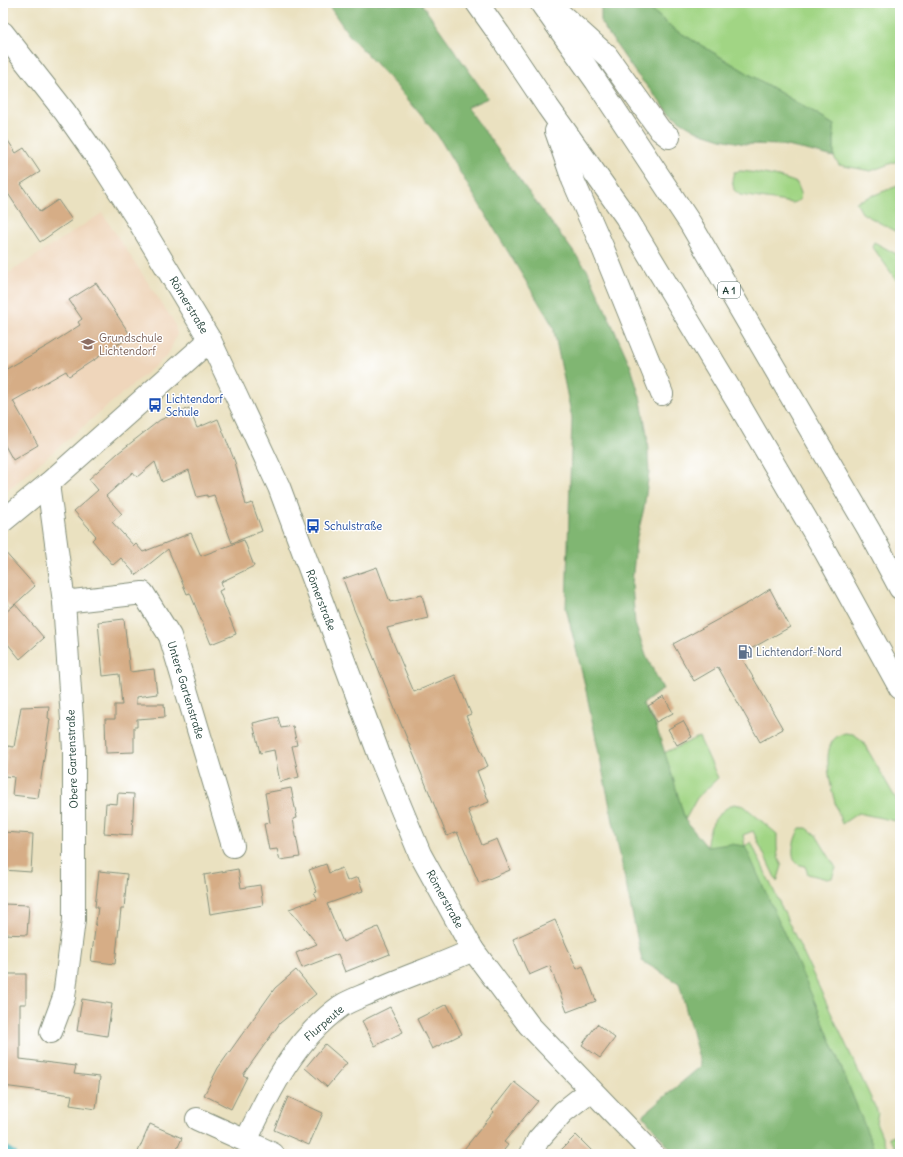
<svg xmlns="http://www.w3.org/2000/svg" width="903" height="1157" font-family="Delius,sans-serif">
<rect width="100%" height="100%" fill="#fff"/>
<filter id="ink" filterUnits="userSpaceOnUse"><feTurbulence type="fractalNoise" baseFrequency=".025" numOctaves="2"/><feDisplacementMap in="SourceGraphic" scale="8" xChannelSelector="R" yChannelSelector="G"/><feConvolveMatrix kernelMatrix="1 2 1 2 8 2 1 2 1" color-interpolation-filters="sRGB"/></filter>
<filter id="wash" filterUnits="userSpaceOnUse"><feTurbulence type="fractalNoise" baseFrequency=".012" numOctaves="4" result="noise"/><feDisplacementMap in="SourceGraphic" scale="16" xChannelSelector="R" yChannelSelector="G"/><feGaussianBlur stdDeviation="0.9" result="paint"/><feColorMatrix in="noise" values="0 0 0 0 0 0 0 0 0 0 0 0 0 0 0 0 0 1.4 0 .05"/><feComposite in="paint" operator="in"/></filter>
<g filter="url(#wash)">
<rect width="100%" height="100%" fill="#eae1c0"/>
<!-- built -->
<path fill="#efd6bb" d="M102,213l72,109 3,12 -9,21 -165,139v-217z"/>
<!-- green -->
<g fill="#a1d584" stroke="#60895c">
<path d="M643,3h257v157l-29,11 -32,-6 -5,-8v-32l-160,-96z"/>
<path d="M741,171c19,2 39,5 56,12l4,10 -1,7 -7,3 -53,-8 -6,-5 -2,-11 2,-7z"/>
<path d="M900,185v49l-38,-21 -6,-11z"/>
<path d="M874,242l26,14v29l-28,-39z"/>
<path d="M845,733l8,1 9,6 38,66v16l-42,-9 -16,11c-7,-18 -20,-63 -11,-80 3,-7 8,-9 14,-11z"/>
<path d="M699,737l19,41 -21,20 -12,22 -21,-67z"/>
<path d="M734,804l10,2 33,28c0,12 -1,22 5,32l-5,16 -24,-51 -10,4 2,11 6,-4 127,271 -2,9c5,11 8,21 14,32h-15l-168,-307c0,-19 9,-35 27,-43z"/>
<path d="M800,828h7l9,7 20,33 -4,10 -5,1 -19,-5 -3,-8c-4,-1 -7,-1 -9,-4 -7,-9 -1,-25 4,-34z"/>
<path d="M900,1133v21h-1l-10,-17z"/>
</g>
<!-- forest -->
<g fill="#80b672" stroke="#507a53">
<path d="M327,3h94l67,95 -21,9 65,90 56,74 43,96 10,34 6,33 2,39 -5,35 -8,33 -4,43 3,40 12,34 16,31 -20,15 12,19 18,55 12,42 22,27 23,-3 15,2 73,163 58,145h-202l-31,-39 58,-49 -22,-83 -37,-22 -58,-280 -18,-73 6,-190 -19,-92 -115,-190 -37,-45 -52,-56z"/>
<path d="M601,3h42l31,26 160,96v32l-28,-7 -25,-5 -36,-1 -24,-5 -22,-7 -19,-11 -14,-12 -31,-37 -34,-49z"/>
</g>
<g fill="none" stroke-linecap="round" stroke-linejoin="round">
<!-- stream -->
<path stroke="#42b3b9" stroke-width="6" d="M3,1147l11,7"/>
</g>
<g id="blocks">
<!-- building -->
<g fill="#d6ad86">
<path d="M3,133l13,20 8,-5 16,24 -19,12 19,28 18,-12 14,20 -32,22 -37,-56z"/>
<path d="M96,283l35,53 -62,40 -3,-5 -53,30 25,44 -25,15 -10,-18v-71l46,-26 31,-20 -2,-3 4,-3 -13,-19z"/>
<path d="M189,408l8,20 21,-9 17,43 11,43 6,-2 10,28 -30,12 -18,-48 -7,2v-2l-10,2 -8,-27 -27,12 -7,-20 -18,15 -4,-5 -27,24 16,18 -10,8 22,24 2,-2 7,8 48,-19 10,23 43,-16 10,26 -33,16 2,7 -4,2 17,43 -25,10 -21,-51 -3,1 -19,-45 -32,26 -15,-17 -8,7 -21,-25 4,-4 -22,-25 24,-21 -9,-11 29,-26 42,-33z"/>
<path d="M3,550l32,36 -24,22 -8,-9z"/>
<path d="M377,567l13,35 32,-7 6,23 -41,10 27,64 41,-17 16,39 -5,2 22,50 -11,5 12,31 -21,8 14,35 15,-6 13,31 -31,13 -22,-51 -10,4 -94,-229 -10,-28z"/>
<path d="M770,589l20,38 -50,28 43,74 -23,13 -42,-75 -24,14 -21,-37 77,-42z"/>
<path d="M15,604l29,34 -24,21 -17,-21v-23z"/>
<path d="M124,619l6,53 24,-3 3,25 -21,3v7h28l1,13 -28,2v8h-3v25l-28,1 -1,-34h10v-14h7l-3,-31 -16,2 -5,-54z"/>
<path d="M664,697l9,16 -17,9 -8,-16z"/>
<path d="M49,706l-1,12 2,1 -12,79 -26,-3 2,-18 -10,-1 4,-30 6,1 7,-40z"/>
<path d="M278,717l3,11 12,-2 4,19 -5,1 7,31 -19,5 -6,-32 -14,3 -7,-30z"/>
<path d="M683,721l9,16 -15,8 -9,-16z"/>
<path d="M291,788l6,30 -4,1 7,38 -20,3 -3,-11 -8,1 -5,-26 6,-1 -5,-30z"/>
<path d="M118,793l16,1 -2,41 -28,-2 2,-30 11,1z"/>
<path d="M3,832l30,2 -2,38 -28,-2z"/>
<path d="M326,864l3,9 13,-5 5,13 11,-4 5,14 -36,13 16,38 35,-15 12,27 -45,18 -7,-18 -36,14 -6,-15 21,-9 -28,-35 28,-10 -3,-6 3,-1 -8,-22z"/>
<path d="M238,869l3,19 19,-3 3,20 -53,9 -6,-39z"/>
<path d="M99,871l28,3 -3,35h-3l-6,55 -24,-3 7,-54h-3z"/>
<path d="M3,904l26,1 -2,30 -24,-1z"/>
<path d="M555,920l22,49 6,-3 13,35 -29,11 -17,-46 -21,9 -16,-36z"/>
<path d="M296,970l20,24 -36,29 -37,52 4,2 -16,32 -27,-14 14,-27 57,-80z"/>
<path d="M3,974h23v30h-6v55l56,7 -2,8 26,3 -4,32 -26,-4 2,-10 -69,-9z"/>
<path d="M82,999l30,5 -5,32 -30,-5z"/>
<path d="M447,1004l15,30 -30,15 -15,-30z"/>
<path d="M390,1007l13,25 -28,14 -13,-25z"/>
<path d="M597,1024l18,14 -15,20 -18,-13z"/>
<path d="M325,1044l22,19 -20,24 -22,-19z"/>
<path d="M514,1082l24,19 -34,41 4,3 -7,9h-41l34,-42 -2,-2z"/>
<path d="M288,1097l35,16 -14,32 -35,-15z"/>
<path d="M150,1124l32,14 -7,16h-38z"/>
<path d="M576,1135l19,19h-38z"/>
</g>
</g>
</g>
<g filter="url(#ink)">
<use href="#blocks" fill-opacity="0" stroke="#848f7a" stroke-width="1"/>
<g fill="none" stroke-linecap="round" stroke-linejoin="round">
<defs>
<g id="minor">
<path d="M3,33l62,79 38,54 36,56 71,118 69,147 101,270 40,97 53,96 56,75 124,129"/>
<path d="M48,484l16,118 10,147v171l-10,77 -13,35"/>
<path d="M3,521l45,-37 162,-144"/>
<path d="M64,602l79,-9 27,43 63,210"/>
<path d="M197,1119l49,22c24,-51 48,-101 95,-135 8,-5 19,-9 28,-13 34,-16 70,-27 104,-43"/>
<path d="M246,1141l27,13"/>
<path d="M531,1154l7,-14 25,-28 28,-22"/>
</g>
<g id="highway">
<path d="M477,3l22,31 49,73 78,110 111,184 89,152 74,135"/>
<path d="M541,3l55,78 94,142 179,307 31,58"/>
<path d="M558,12l49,44 53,74 9,7"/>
<path d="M556,131l17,49 29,66 60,148"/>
</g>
</defs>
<!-- minor casing -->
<use href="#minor" stroke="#848f7a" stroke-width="24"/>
<!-- highway casing -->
<use href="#highway" stroke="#848f7a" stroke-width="24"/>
<!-- minor -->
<use href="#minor" stroke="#fff" stroke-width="22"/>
<!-- highway -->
<use href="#highway" stroke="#fff" stroke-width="22"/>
</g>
</g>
<!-- icons -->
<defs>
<symbol id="school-bare" viewBox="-9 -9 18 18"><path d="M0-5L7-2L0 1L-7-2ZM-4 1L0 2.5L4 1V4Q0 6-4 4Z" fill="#8d6e63" stroke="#fff" stroke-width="2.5" paint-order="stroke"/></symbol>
<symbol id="bus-bare" viewBox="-9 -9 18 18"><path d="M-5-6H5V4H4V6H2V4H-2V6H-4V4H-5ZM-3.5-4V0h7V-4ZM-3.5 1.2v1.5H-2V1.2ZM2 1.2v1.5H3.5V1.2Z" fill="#1a4fb4" stroke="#fff" stroke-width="2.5" paint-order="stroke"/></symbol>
<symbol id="fuel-bare" viewBox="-9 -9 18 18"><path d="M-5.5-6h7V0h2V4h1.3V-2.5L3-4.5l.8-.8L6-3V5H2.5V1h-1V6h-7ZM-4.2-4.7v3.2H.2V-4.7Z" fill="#5c6f8a" stroke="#fff" stroke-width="2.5" paint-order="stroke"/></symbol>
</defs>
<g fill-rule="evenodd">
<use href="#school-bare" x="78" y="334" width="20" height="20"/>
<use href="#bus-bare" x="145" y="395" width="20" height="20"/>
<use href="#bus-bare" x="303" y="516" width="20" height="20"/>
<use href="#fuel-bare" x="735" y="642" width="20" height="20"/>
</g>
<g text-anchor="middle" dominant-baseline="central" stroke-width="3" stroke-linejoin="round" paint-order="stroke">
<!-- shield labels -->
<rect fill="#fff" stroke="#627771" stroke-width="1" x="718" y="282" width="22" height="16" rx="3"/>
<g font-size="10" font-weight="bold" fill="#1f3d34">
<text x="729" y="290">A 1</text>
</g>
<!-- street labels -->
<g font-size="11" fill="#1f3d34" stroke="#fff">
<text transform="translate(189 305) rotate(59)">Römerstraße</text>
<text transform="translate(321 600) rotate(69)">Römerstraße</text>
<text transform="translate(186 690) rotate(73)">Untere Gartenstraße</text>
<text transform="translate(72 759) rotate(-92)">Obere Gartenstraße</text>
<text transform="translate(445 899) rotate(61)">Römerstraße</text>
<text transform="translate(324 1023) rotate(-41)">Flurpeute</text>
</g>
<!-- education labels -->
<g font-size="11" fill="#785e54" stroke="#fff" text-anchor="start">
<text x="99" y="338">Grundschule<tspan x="99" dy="13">Lichtendorf</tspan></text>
</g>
<!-- transit labels -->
<g font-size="11" fill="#164399" stroke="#fff" text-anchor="start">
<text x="166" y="399">Lichtendorf<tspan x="166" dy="13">Schule</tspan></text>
<text x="324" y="526">Schulstraße</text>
</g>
<!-- service labels -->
<g font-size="11" fill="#4e5e75" stroke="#fff" text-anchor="start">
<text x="756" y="652">Lichtendorf-Nord</text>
</g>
</g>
<!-- margin -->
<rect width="903" height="1157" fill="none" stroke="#fff" stroke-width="16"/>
</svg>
